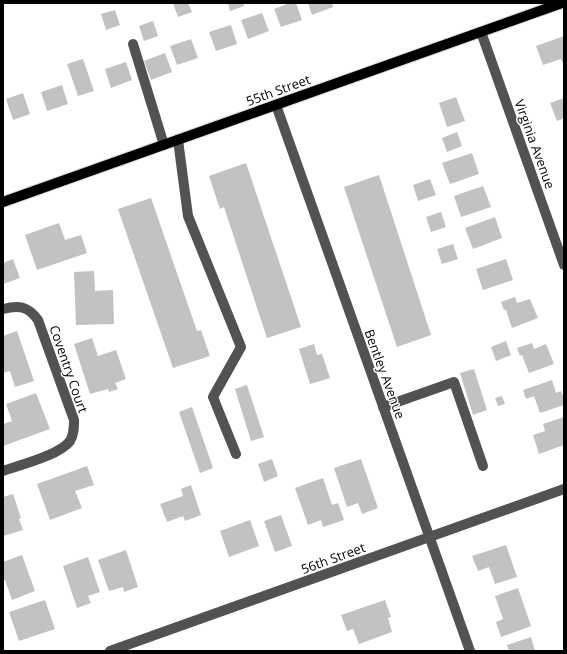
<svg xmlns="http://www.w3.org/2000/svg" width="567" height="654" font-family="'Open Sans',sans-serif">
<rect width="100%" height="100%" fill="#fff"/>
<!-- building -->
<g fill="#c2c2c2">
<path d="M173,3h15l4,9 -14,5z"/>
<path d="M228,3h15l1,3 -14,5z"/>
<path d="M290,3h6l6,17 -21,7 -7,-18z"/>
<path d="M308,3h24l1,4 -21,8z"/>
<path d="M115,10l5,15 -14,5 -5,-16z"/>
<path d="M262,13l7,18 -21,8 -7,-19z"/>
<path d="M153,21l5,15 -14,5 -5,-15z"/>
<path d="M231,25l6,19 -21,7 -7,-19z"/>
<path d="M564,36v30l-3,-7 -18,6 -7,-19z"/>
<path d="M191,39l7,19 -21,7 -7,-19z"/>
<path d="M165,53l7,19 -21,8 -7,-19z"/>
<path d="M83,59l11,32 -16,5 -11,-32z"/>
<path d="M126,62l6,18 -21,8 -6,-19z"/>
<path d="M62,85l6,19 -21,7 -6,-19z"/>
<path d="M23,93l7,21 -17,6 -7,-21z"/>
<path d="M456,97l9,24 -18,6 -8,-24z"/>
<path d="M564,98v20l-7,3 -7,-18z"/>
<path d="M457,132l5,14 -15,6 -5,-14z"/>
<path d="M472,153l7,21 -29,10 -8,-21z"/>
<path d="M246,163l55,164 -34,11 -43,-131 -4,2 -11,-33z"/>
<path d="M379,175l52,160 -34,12 -53,-160z"/>
<path d="M430,179l6,16 -18,6 -5,-16z"/>
<path d="M483,186l8,21 -30,10 -7,-21z"/>
<path d="M151,198l46,133 4,-1 9,26 -37,12 -55,-159z"/>
<path d="M441,212l5,15 -15,5 -5,-15z"/>
<path d="M495,217l7,21 -29,11 -8,-21z"/>
<path d="M59,223l6,17 16,-5 6,18 -50,17 -12,-35z"/>
<path d="M453,244l5,15 -16,5 -5,-15z"/>
<path d="M13,259l7,19 -17,6v-21z"/>
<path d="M506,259l7,21 -30,10 -7,-21z"/>
<path d="M94,271l1,20 18,-1 1,34 -38,1 -2,-53z"/>
<path d="M515,297l2,6 13,-4 8,19 -26,10 -6,-18h-2l-3,-8z"/>
<path d="M17,331l17,50 -19,6 -5,-16 -7,2v-37z"/>
<path d="M92,338l6,18 18,-6 10,29 -11,4 3,6 -9,3 -1,-3 -18,5 -16,-50z"/>
<path d="M506,341l5,14 -15,6 -5,-14z"/>
<path d="M532,343l2,6 12,-5 8,20 -25,9 -7,-18 -2,1 -3,-8z"/>
<path d="M314,344l3,11 5,-1 8,24 -20,6 -11,-35z"/>
<path d="M474,369l13,41 -14,5 -13,-42z"/>
<path d="M552,380l4,13 5,-2 3,7v7l-24,8 -6,-17 -8,3 -3,-9z"/>
<path d="M247,385l17,52 -13,4 -16,-52z"/>
<path d="M36,393l14,36 -47,17v-22l9,-3 -6,-17z"/>
<path d="M502,396l3,8 -7,2 -3,-8z"/>
<path d="M192,407l21,61 -13,5 -21,-61z"/>
<path d="M564,417v28l-25,9 -6,-19 12,-4 -2,-7z"/>
<path d="M272,459l6,17 -14,6 -6,-18z"/>
<path d="M361,459l17,49 -16,6 -4,-11 -11,4 -13,-39z"/>
<path d="M87,466l7,19 -19,6 7,17 -32,12 -13,-36z"/>
<path d="M323,478l9,27 6,-2 6,17 -21,7 -2,-7 -13,5 -13,-37z"/>
<path d="M191,485l10,30 -16,6 -2,-5 -16,6 -7,-18 23,-8 -2,-7z"/>
<path d="M13,494l8,24 -2,1 4,11 -20,6v-39z"/>
<path d="M281,515l11,31 -17,6 -11,-31z"/>
<path d="M250,520l9,26 -30,11 -9,-26z"/>
<path d="M506,545l11,32 -22,7 -6,-17 -11,4 -6,-15z"/>
<path d="M126,550l12,37 -14,5 -1,-5 -14,4 -11,-31z"/>
<path d="M22,555l13,36 -23,9 -7,-20h-2v-18z"/>
<path d="M88,557l12,35 -12,4 3,7 -14,5 -14,-42z"/>
<path d="M518,588l13,38 -30,11 -5,-15 7,-3 -8,-23z"/>
<path d="M45,600l10,29 -36,12 -10,-29z"/>
<path d="M385,600l6,17 -3,1 4,14 -33,12 -6,-15 -6,2 -6,-16z"/>
<path d="M531,637l4,14h-26l-2,-6z"/>
</g>
<g fill="none" stroke-linecap="round" stroke-linejoin="round">
<defs>
<path id="major" d="M3,202l559,-199"/>
</defs>
<!-- major casing -->
<use href="#major" stroke="#dbdbdb" stroke-width="12"/>
<!-- minor -->
<g stroke="#525252" stroke-width="10">
<path d="M481,32l83,233"/>
<path d="M133,44l31,101"/>
<path d="M276,105l194,546"/>
<path d="M178,140l10,76 53,131 -28,50 23,57"/>
<path d="M3,309c16,-4 25,-3 35,11l36,100c0,7 0,15 -4,21 -10,14 -50,24 -67,30"/>
<path d="M383,407l71,-25 29,84"/>
<path d="M110,651l454,-162"/>
</g>
<!-- major -->
<use href="#major" stroke="#000" stroke-width="10"/>
</g>
<g text-anchor="middle" dominant-baseline="central" stroke-width="3" stroke-linejoin="round" paint-order="stroke">
<!-- street labels -->
<g font-size="13" fill="#000" stroke="#fff">
<text transform="translate(278 90) rotate(-20)">55th Street</text>
<text transform="translate(535 144) rotate(70)">Virginia Avenue</text>
<text transform="translate(69 369) rotate(71)">Coventry Court</text>
<text transform="translate(385 374) rotate(70)">Bentley Avenue</text>
<text transform="translate(333 558) rotate(-20)">56th Street</text>
</g>
</g>
<!-- border -->
<rect width="567" height="654" fill="none" stroke="#000000" stroke-width="8"/>
</svg>
